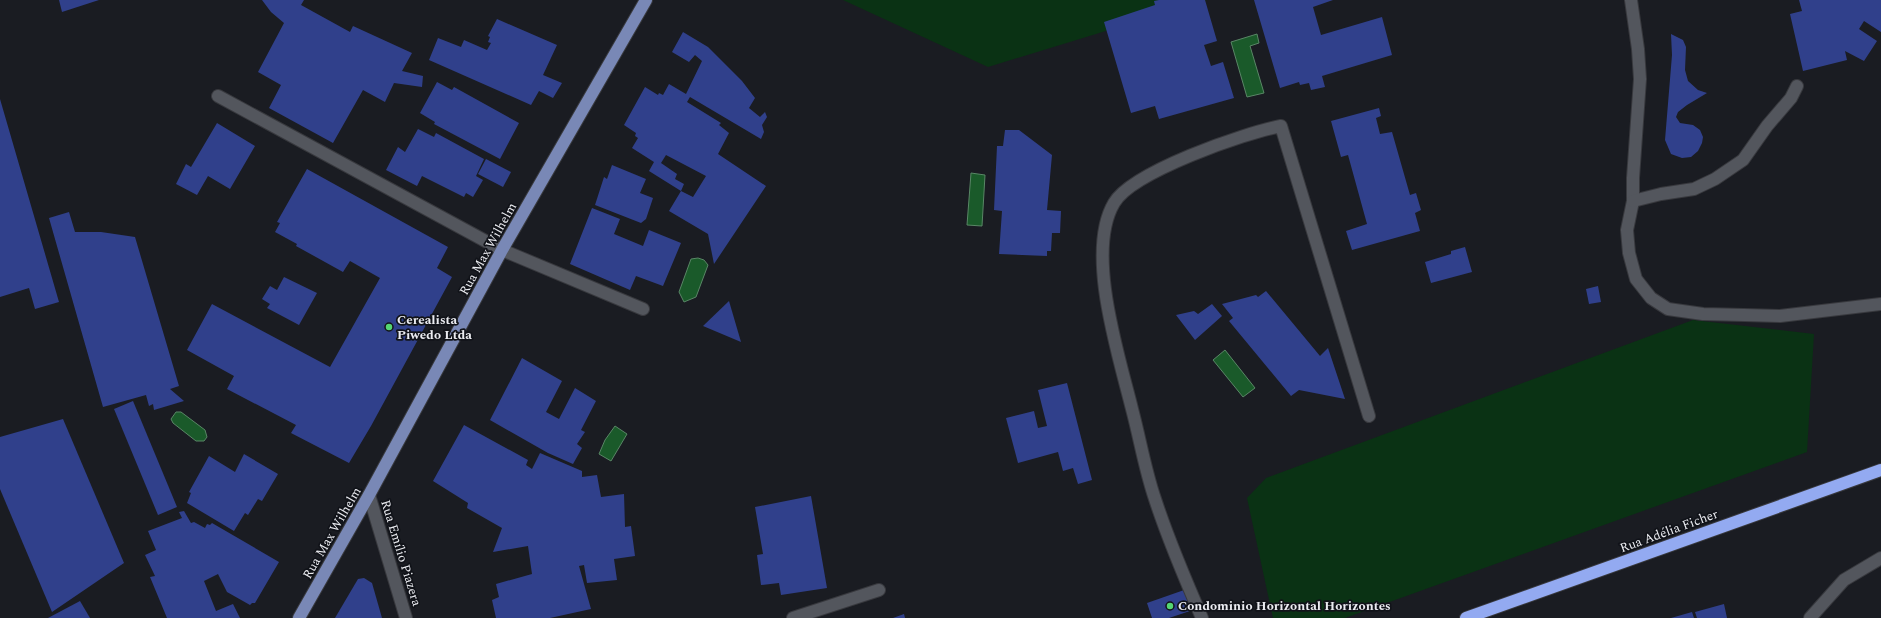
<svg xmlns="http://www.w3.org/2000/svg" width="1881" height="618" font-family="Spectral,serif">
<rect width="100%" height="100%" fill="#1a1c22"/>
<!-- green -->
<g fill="#0a3214">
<path d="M843,0h364l-219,67z"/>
<path d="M1693,320l121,14 -7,118 -462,166h-72l-26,-120 19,-20z"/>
</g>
<!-- water -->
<g fill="#1a5a2a" stroke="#598666">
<path d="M1257,34l2,9 -9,3 14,47 -17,4 -16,-55z"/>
<path d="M971,173l14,2 -3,51 -15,-1z"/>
<path d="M698,258l6,2 4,5 -12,32 -12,5 -5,-10 12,-33z"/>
<path d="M1225,350l30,38 -12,9 -30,-37z"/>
<path d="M176,412h5l24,18 2,7 -3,4h-8l-23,-18 -2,-4z"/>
<path d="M615,426l12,8 -16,27 -12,-7 6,-14z"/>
</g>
<!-- building -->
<g fill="#30408b" fill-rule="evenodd">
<path d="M59,0h40l-37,12z"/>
<path d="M262,0h42l-3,5 49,27 3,-6 59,27 -10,18 21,5 -1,11 -28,-4 -9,19 -22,-12 -30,53 -64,-35 12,-23 -23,-13 26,-49 -13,-11z"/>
<path d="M1159,0h46l12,41 -13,4 7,21 12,-4 11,36 -75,21 -4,-13 -24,7 -27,-91 51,-17 -1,-4z"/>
<path d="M1254,0h79l-20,7 8,28 61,-18 10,38 -70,21 3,11 -14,3 -2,-7 -9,2 -1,-3 -19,6z"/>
<path d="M1799,0h82v32l-17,-11 -5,8 18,12 -13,20 -19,-10 2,9 -44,11 -13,-57 12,-3z"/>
<path d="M497,19l60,26 -14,30 19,8 -9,15 -14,-7 -8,14 -102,-45 9,-22 23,9 3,-7 23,10 4,-7 -3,-1 2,-5 -2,-1z"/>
<path d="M683,32l25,15 34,34 13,17 -6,10 11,9 5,-5 2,5 -5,8 2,7 -3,7 -71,-42 -3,5 34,21 -2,2 10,8 -11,21 48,32 -52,78 -6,-30 -39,-23 12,-20 -32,-20 5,-9 -22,-14 6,-10 -3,-2 1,-3 -12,-8 21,-38 13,8 1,-2 4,2 6,-11 17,10 16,-33 -7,-6 -6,7 -17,-10zM666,155l40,21 -13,21 -12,-6 3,-7 -9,-5 2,-5 -16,-11z"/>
<path d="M1671,34l12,6 3,7 -1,23 3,11 10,9 9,3 -20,12 -9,7 -2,5 4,6 13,2 7,5 3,7 -1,6 -4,8 -7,6 -9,1 -11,-4 -6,-14 7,-85z"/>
<path d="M437,82l15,8 2,-3 65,36 -19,36 -66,-35 1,-2 -15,-9z"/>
<path d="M0,99l59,203 -24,7 -6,-21 -29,9z"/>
<path d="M1379,108l2,8 -5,2 4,16 12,-2 18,63 6,-2 5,17 -6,3 5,18 -68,19 -6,-19 21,-7 -19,-69 -7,2 -10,-36z"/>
<path d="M217,123l38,23 -25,43 -22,-13 -11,19 -21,-11 10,-20 5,3z"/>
<path d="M418,129l16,8 2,-4 48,26 -8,17 7,4 -10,17 -7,-4 -2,4 -42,-21 -5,10 -31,-16 12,-23 7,5z"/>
<path d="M1005,130h14l33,25 -5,55 14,1 -1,22h-8l-1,18h-4v5l-48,-2 3,-43 -8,-1 3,-64h6z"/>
<path d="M486,159l25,13 -8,15 -25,-13z"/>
<path d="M612,165l34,14 -6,14 13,5 -7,21 -5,4 -46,-18 9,-28 3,2z"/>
<path d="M307,169l141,78 -11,21 15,9 -81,149 -22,37 -58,-30 5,-8 -69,-36 7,-13 -47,-26 25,-46 118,63 50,-89 -30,-17 -7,11 -47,-26 1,-2 -22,-12 5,-9 -3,-1z"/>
<path d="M592,208l28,11 -6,15 29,12 6,-16 32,13 -18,43 -27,-10 -6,14 -60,-26z"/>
<path d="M69,212l6,20h26l34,5 44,149 -9,3 14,12 -30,9 -1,-6 -4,2 -3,-11 -43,12 -54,-189z"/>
<path d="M1465,247l7,25 -41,11 -6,-21 26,-8v-3z"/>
<path d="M284,277l33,16 -18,32 -32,-17 3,-4 -8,-5 8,-13 7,4z"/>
<path d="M1598,286l3,16 -12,2 -3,-15z"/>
<path d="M1266,291l54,65 8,-8 17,51 -46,-9 -8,6 -62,-75 4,-3 -11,-14 34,-9 2,2z"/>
<path d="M729,301l12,41 -38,-16z"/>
<path d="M1212,304l10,12 -27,24 -19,-25 18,-4 4,3z"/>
<path d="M522,358l40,23 -16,31 13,7 16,-31 21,13 -15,29 4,2 -8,12 5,4 -9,16 -25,-11 -58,-33z"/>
<path d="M1067,383l25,97 -14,4 -5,-16 -10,3 -5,-19 -40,11 -12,-45 28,-7 4,17 9,-2 -9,-36z"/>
<path d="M133,401l44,106 -19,8 -44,-106z"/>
<path d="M63,419l61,144 -72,49 -52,-123v-52z"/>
<path d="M464,425l64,35 -2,5 6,4 8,-16 42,18v6l15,-2 4,22 23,-3 1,33 6,-1 4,30 -21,3 3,21 -30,3 -3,-18 -5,1 12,43 -41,9h-54l-4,-18 7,-3 -3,-13 36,-10 -4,-28 -35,6 9,-24 -35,-20 1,-5 -35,-22z"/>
<path d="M244,454l34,20 -16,27 -4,-2 -10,16 -3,-2 -11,18 -47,-28 4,-10 -2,-1 20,-36 26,16z"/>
<path d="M811,496l16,92 -46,7 -2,-12 -18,2 -4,-30 6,-1 -8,-47z"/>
<path d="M184,511l7,12 3,-1 11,6 2,-4 3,1 2,-2 67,39 -24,41h-3l-2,2 -23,-13 -9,-18 -14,7 12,30 17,-7 7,14h-73l-17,-41 5,-1 -10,-21 11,-5 -8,-19 34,-13 -3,-6z"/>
<path d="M364,578l8,5 10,35h-47l23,-39z"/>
<path d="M1187,589l6,21 -24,8h-17l-5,-15z"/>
<path d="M80,601l10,17h-42z"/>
<path d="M1724,604l3,14h-30l-2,-6z"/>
<path d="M1692,612l2,6h-23z"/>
<path d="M904,614l1,4h-12z"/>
</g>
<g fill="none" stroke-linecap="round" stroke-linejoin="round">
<defs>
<g id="lane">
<path d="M1631,0l7,49 2,30 -7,99v23l-6,29 2,23 7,26 15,19 17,11 35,5 41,1 36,1 101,-12"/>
<path d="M218,96l284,154"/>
<path d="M1633,201l28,-7 33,-5 21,-10 28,-19 24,-34 24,-28 6,-12"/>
<path d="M1202,618c-17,-39 -34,-79 -47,-119 -10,-29 -15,-60 -23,-90 -13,-53 -47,-157 -18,-206 18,-31 130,-70 167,-77l88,290"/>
</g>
<g id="street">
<path d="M502,250l141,59"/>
<path d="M369,495l37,123"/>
<path d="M793,618l86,-28"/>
<path d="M1810,618l34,-38 37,-22"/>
</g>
<path id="primary" d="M299,618l70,-123 133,-245 144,-250"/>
<path id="highway" d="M1466,618l415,-148"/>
</defs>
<!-- lane casing -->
<use href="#lane" stroke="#38393e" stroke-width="14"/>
<!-- street casing -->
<use href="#street" stroke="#38393e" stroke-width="14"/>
<!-- primary casing -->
<use href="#primary" stroke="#38393e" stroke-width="14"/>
<!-- highway casing -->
<use href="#highway" stroke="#38393e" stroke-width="14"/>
<!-- lane -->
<use href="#lane" stroke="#53565d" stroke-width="12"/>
<!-- street -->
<use href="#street" stroke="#53565d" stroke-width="12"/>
<!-- primary -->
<use href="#primary" stroke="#7988b6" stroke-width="12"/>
<!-- highway -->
<use href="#highway" stroke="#93aaf1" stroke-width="12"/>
</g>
<!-- markers -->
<g fill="#54d672" stroke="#111319" stroke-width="1.5">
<circle cx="389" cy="327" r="4"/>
<circle cx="1170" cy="606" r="4"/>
</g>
<g text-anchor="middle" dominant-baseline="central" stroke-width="3.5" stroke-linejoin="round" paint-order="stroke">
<!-- street labels -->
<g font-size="13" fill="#ebecf1" stroke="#111319">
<text transform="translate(488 249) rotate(-61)">Rua Max Wilhelm</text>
<text transform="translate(1669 531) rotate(-20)">Rua Adélia Ficher</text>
<text transform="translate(332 533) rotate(-60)">Rua Max Wilhelm</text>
<text transform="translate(401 553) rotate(73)">Rua Emílio Piazera</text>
</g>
<!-- poi labels -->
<g font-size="13" font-weight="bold" fill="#ebecf1" stroke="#111319" text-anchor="start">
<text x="397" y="320">Cerealista<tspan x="397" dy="15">Piwedo Ltda</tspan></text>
<text x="1178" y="606">Condominio Horizontal Horizontes</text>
</g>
</g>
</svg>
